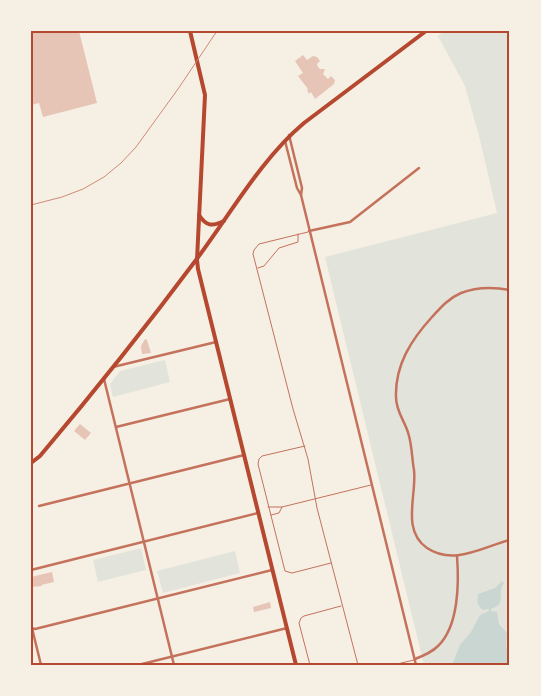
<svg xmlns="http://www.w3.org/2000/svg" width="541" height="696" font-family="'Nunito Sans',sans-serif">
<rect width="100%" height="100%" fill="#f6efe4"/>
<!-- green -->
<g fill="#e2e4dc">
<path d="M444,31h66v634h-86l-99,-408 172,-44 -17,-73 -15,-54 -27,-50z"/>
<path d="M165,360l5,22 -57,15 -3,-13 10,-13z"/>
<path d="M141,548l5,22 -48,12 -5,-22z"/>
<path d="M235,551l5,22 -77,20 -6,-22z"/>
</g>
<!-- water -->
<path fill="#c9d6d2" d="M502,581l2,2c-8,12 4,20 -13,26v2l6,1 2,12 8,9 -1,14 4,9v9l-12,-2 -46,2 8,-20 11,-13 9,-17 9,-4 -1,-2 -5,1c-6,-4 -6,-10 -5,-16l17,-6z"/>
<!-- building -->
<g fill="#e6c5b7">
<path d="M31,31h48l18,72 -54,14 -4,-14 -8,2z"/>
<path d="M303,55l4,5 6,-4 4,1 3,4 -3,3 1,3 2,2h5l-2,5 5,5 3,-3 4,4 -1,4 -19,15 -4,-7 -2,2 -2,-4 1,-1 -10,-13 5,-3 -8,-12z"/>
<path d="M145,339l2,1 4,13 -9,1 -1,-8z"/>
<path d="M80,424l11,9 -6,7 -11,-9z"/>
<path d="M52,572l2,10 -13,3 1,1 -10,1 -1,-10z"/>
<path d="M270,602l1,6 -17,4 -1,-5z"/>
</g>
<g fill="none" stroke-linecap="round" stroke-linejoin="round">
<!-- service -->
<g stroke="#c5725c" stroke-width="1">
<path d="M308,232l-49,12 -5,6 -1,4 40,155 15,50 9,49 41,157"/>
<path d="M258,268l6,-2 15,-18 19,-6v-8"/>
<path d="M305,446l-43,10 -3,3 -1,5 27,107 7,2 39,-10"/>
<path d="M268,507h14l-3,6 -8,2"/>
<path d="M282,507l89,-22"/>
<path d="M310,665l-11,-42 2,-5 3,-2 37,-10"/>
<path d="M393,665l21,-5"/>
</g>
<!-- minor -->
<g stroke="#c5725c" stroke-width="2.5">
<path d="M285,141l12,47 4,7 1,-7 -13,-53"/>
<path d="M301,195l115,470"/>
<path d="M309,231l41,-9 69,-54"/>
<path d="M510,290c-16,-3 -34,-3 -49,3 -12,5 -20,14 -29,24 -21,23 -37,48 -36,80 0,16 10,25 13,39 3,11 3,23 5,34 3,25 -13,60 13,78 27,18 55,-1 83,-8"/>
<path d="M113,367l103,-25"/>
<path d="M104,379l70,286"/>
<path d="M116,427l114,-28"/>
<path d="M39,506l205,-51"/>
<path d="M31,570l227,-57"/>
<path d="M31,624l10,41"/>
<path d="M31,628l4,1 237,-59"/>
<path d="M415,659c8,-3 17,-7 23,-13 21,-20 21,-64 19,-90"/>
<path d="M138,665l149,-37"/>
</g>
<!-- secondary -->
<g stroke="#b5482f" stroke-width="4">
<path d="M190,31l15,64 -8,165 1,9 98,396"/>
<path d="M199,215c7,11 13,12 25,6"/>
<path d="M31,463l9,-7c54,-64 106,-129 156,-196 34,-45 65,-101 108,-137l122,-92"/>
</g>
<!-- rail -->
<path stroke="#cf8b77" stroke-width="1" d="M31,205l31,-8 21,-8 21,-12 17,-14 15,-16 42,-58 39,-58"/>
</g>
<!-- border -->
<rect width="541" height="696" fill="none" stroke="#f6efe4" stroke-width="65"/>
<rect x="32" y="32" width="476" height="632" fill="none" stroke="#b5482f" stroke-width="2"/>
</svg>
